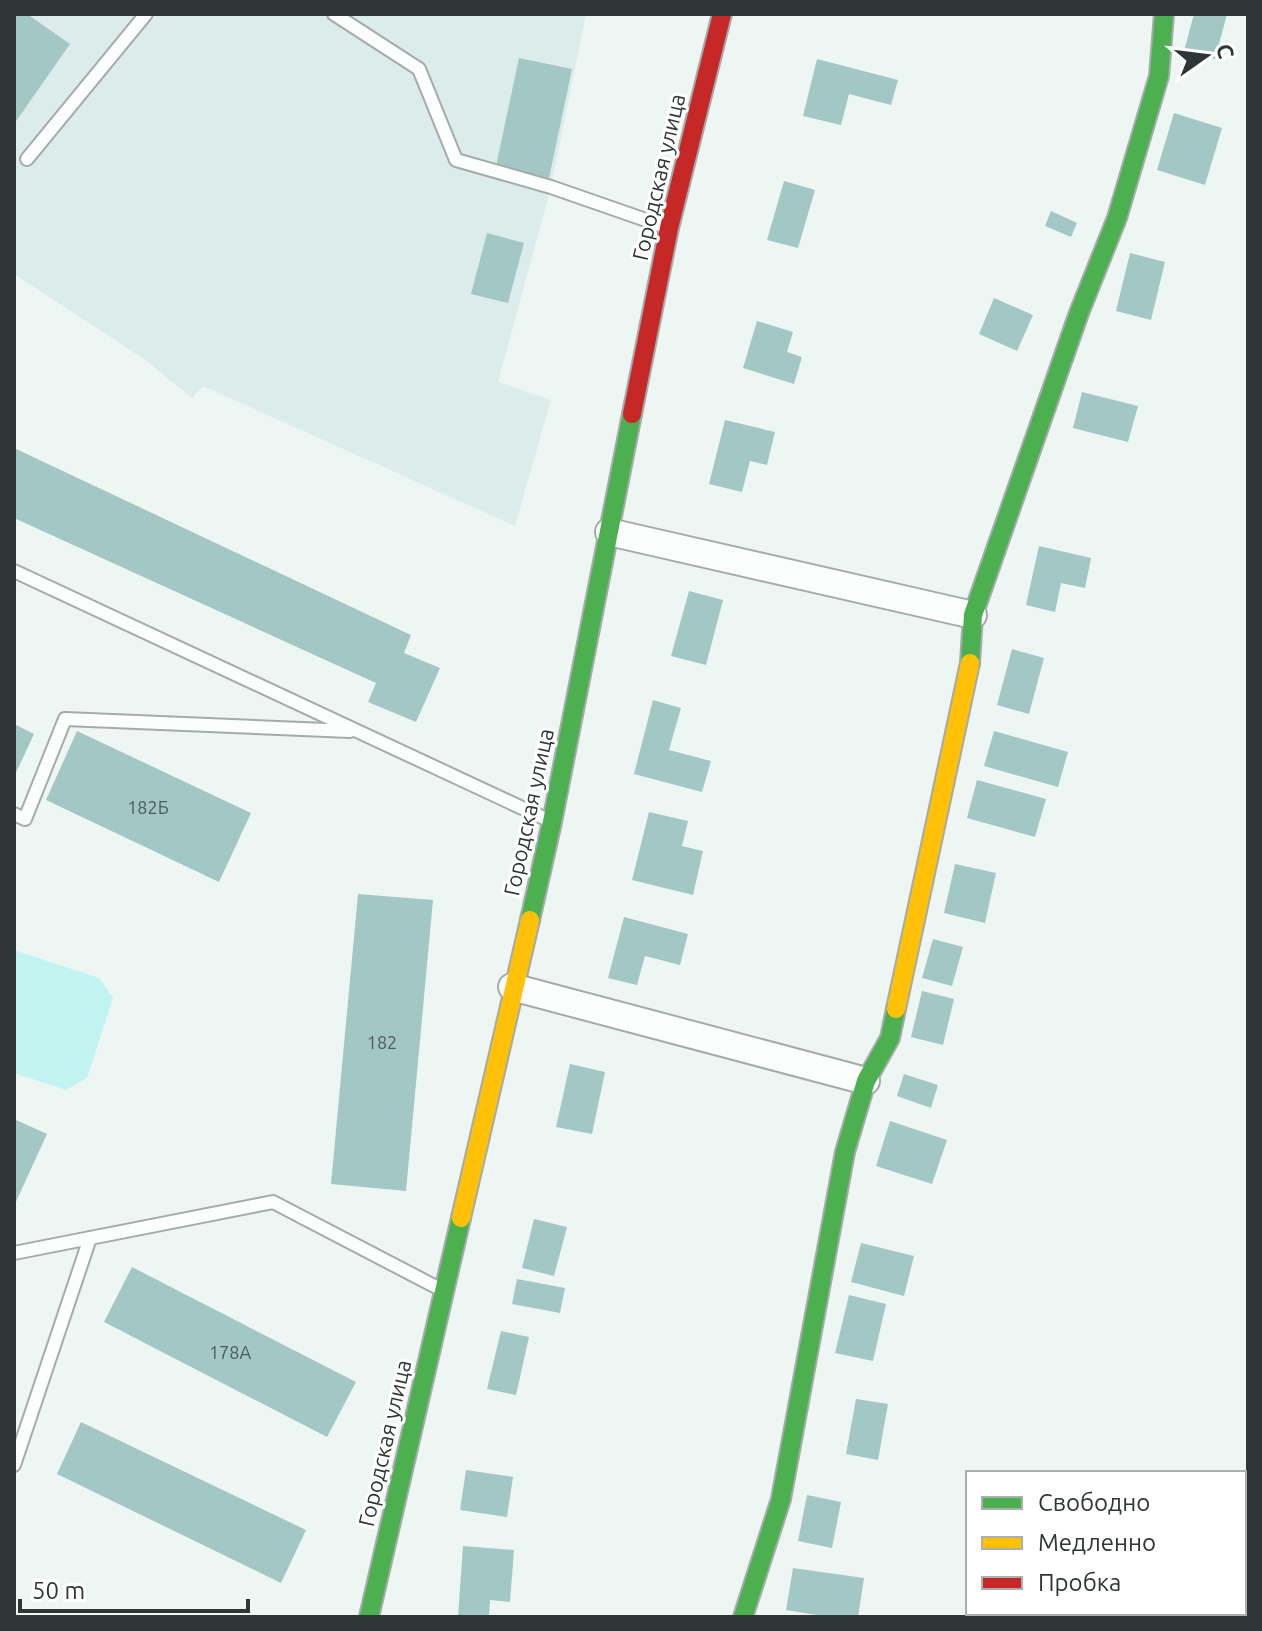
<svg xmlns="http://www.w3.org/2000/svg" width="1262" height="1631" font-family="Ubuntu,sans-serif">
<rect width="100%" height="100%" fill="#eef6f4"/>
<!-- built -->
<path fill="#dbecea" d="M14,14h572l-35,173 -53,195 53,18 -36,126 -312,-140 -11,12 -48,-39 -130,-85z"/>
<!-- green -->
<path fill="#c1f4f0" d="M14,950l85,28 14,20 -26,80 -21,12 -52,-17z"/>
<!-- building -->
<g fill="#a3c7c5">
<path d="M14,14h13l43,30 -56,80z"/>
<path d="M1194,14h33l-12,45 -31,-8z"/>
<path d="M519,58l53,11 -23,109 -53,-12z"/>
<path d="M817,59l81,21 -7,25 -42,-11 -8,31 -38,-9z"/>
<path d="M1174,113l48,15 -17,57 -48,-15z"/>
<path d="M784,181l31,9 -17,58 -31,-8z"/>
<path d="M1051,211l26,12 -6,14 -26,-11z"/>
<path d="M487,233l37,10 -16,60 -37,-9z"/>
<path d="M1130,253l35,9 -14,58 -35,-9z"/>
<path d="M994,298l39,17 -16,36 -38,-17z"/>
<path d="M757,321l36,11 -6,20 15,5 -8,27 -51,-16z"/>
<path d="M1082,392l56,14 -10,36 -55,-14z"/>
<path d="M725,420l50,12 -8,33 -17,-4 -8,31 -33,-8z"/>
<path d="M14,448l397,187 -7,18 36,15 -24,54 -48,-20 8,-19 -362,-165z"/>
<path d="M1039,546l52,12 -6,30 -24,-5 -6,29 -29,-7z"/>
<path d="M689,591l34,9 -17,65 -35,-9z"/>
<path d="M1012,649l32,9 -15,56 -32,-9z"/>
<path d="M653,700l28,8 -12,42 42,11 -9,31 -68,-18z"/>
<path d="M14,724l20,10 -20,43z"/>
<path d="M77,731l174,82 -32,69 -173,-82z"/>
<path d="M994,731l74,21 -10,35 -74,-21z"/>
<path d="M977,780l69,19 -11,38 -68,-19z"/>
<path d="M649,812l39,9 -6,25 21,5 -10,44 -61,-15z"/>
<path d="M955,864l41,9 -11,50 -41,-10z"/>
<path d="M358,894l75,6 -27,291 -75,-7z"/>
<path d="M624,917l64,17 -8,31 -35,-9 -8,29 -29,-7z"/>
<path d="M933,939l30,8 -11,39 -30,-8z"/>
<path d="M922,991l32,8 -11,46 -32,-8z"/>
<path d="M570,1064l35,8 -13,62 -36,-7z"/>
<path d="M904,1074l34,11 -7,23 -34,-12z"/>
<path d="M14,1119l33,15 -33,72z"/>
<path d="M890,1121l57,19 -15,44 -56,-18z"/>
<path d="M534,1219l33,8 -13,49 -32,-8z"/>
<path d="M861,1243l53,13 -10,40 -53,-14z"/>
<path d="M132,1267l224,115 -29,55 -223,-115z"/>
<path d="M517,1279l48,9 -5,25 -48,-9z"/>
<path d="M849,1295l37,9 -13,57 -38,-8z"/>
<path d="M501,1331l28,6 -13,58 -29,-6z"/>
<path d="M856,1399l32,5 -10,56 -32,-6z"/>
<path d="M81,1422l225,108 -25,53 -224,-109z"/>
<path d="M466,1470l47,7 -6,40 -47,-7z"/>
<path d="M807,1495l34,7 -9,46 -34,-7z"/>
<path d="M463,1546l51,4 -4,52 -20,-2 -1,17h-31z"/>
<path d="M793,1568l71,10 -6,39h-42l1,-2 -31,-5z"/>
</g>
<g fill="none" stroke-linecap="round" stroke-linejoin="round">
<defs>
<g id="lane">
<path d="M334,14l85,55 37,91 95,27 115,40"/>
<path d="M27,159l119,-145"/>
<path d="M14,571l534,249"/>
<path d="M14,814l11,5 40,-100 285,12"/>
<path d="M14,1253l259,-51 167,87"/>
<path d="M14,1465l76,-227"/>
</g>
<g id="street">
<path d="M609,532l364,83"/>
<path d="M512,987l354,94"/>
</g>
<g id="fast">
<path d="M970,663l3,-48 106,-302 38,-95 42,-142 5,-62"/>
<path d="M530,920l22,-98 80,-408"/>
<path d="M369,1617l92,-399"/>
<path d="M743,1617l38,-118 64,-347 21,-71 24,-43 6,-29"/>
</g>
<g id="slow">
<path d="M896,1009l74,-346"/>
<path d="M461,1218l69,-298"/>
</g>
<path id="jam" d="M632,414l37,-186 53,-214"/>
</defs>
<!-- lane casing -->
<use href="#lane" stroke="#a4aba9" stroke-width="16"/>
<!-- street casing -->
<use href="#street" stroke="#a4aba9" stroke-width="30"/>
<!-- fast casing -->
<use href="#fast" stroke="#a4aba9" stroke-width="22"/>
<!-- slow casing -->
<use href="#slow" stroke="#a4aba9" stroke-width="22"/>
<!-- jam casing -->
<use href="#jam" stroke="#a4aba9" stroke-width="22"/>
<!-- lane -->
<use href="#lane" stroke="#fcfefd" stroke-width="12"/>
<!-- street -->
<use href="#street" stroke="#fcfefd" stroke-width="26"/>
<!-- fast -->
<use href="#fast" stroke="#4caf50" stroke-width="18"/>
<!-- slow -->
<use href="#slow" stroke="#ffc107" stroke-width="18"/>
<!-- jam -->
<use href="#jam" stroke="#c62828" stroke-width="18"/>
</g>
<g text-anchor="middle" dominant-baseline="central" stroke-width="6" stroke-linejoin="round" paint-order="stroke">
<!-- number labels -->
<g font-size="18" fill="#4d5a59">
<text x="148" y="807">182Б</text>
<text x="382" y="1042">182</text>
<text x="230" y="1352">178А</text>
</g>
<!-- street labels -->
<g font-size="22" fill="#303635" stroke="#fff">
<text transform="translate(658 177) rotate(-77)">Городская улица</text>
<text transform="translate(528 812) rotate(-78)">Городская улица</text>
<text transform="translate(384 1443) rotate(-77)">Городская улица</text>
</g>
</g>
<!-- border -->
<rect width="1262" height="1631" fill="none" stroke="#303635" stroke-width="32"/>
<!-- legend -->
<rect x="966" y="1471" width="280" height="144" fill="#ffffff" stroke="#acafae" stroke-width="2"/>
<rect x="982" y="1497" width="40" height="12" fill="#4caf50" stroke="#acafae" stroke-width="2"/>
<text x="1038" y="1511" font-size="24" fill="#303635">Свободно</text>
<rect x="982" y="1537" width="40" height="12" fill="#ffc107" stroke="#acafae" stroke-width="2"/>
<text x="1038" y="1551" font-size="24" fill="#303635">Медленно</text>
<rect x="982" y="1577" width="40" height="12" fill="#c62828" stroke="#acafae" stroke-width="2"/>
<text x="1038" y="1591" font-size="24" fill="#303635">Пробка</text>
<!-- north arrow -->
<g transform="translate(1206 56) rotate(76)" stroke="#ffffff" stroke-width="6" paint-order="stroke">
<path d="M0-6L14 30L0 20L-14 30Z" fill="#303635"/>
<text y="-12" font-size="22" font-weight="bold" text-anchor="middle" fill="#303635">С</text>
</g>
<!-- scale -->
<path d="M20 1599v12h228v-12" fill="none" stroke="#303635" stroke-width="4"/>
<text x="32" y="1599" font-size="24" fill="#303635" stroke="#ffffff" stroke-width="6" paint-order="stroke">50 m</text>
</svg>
